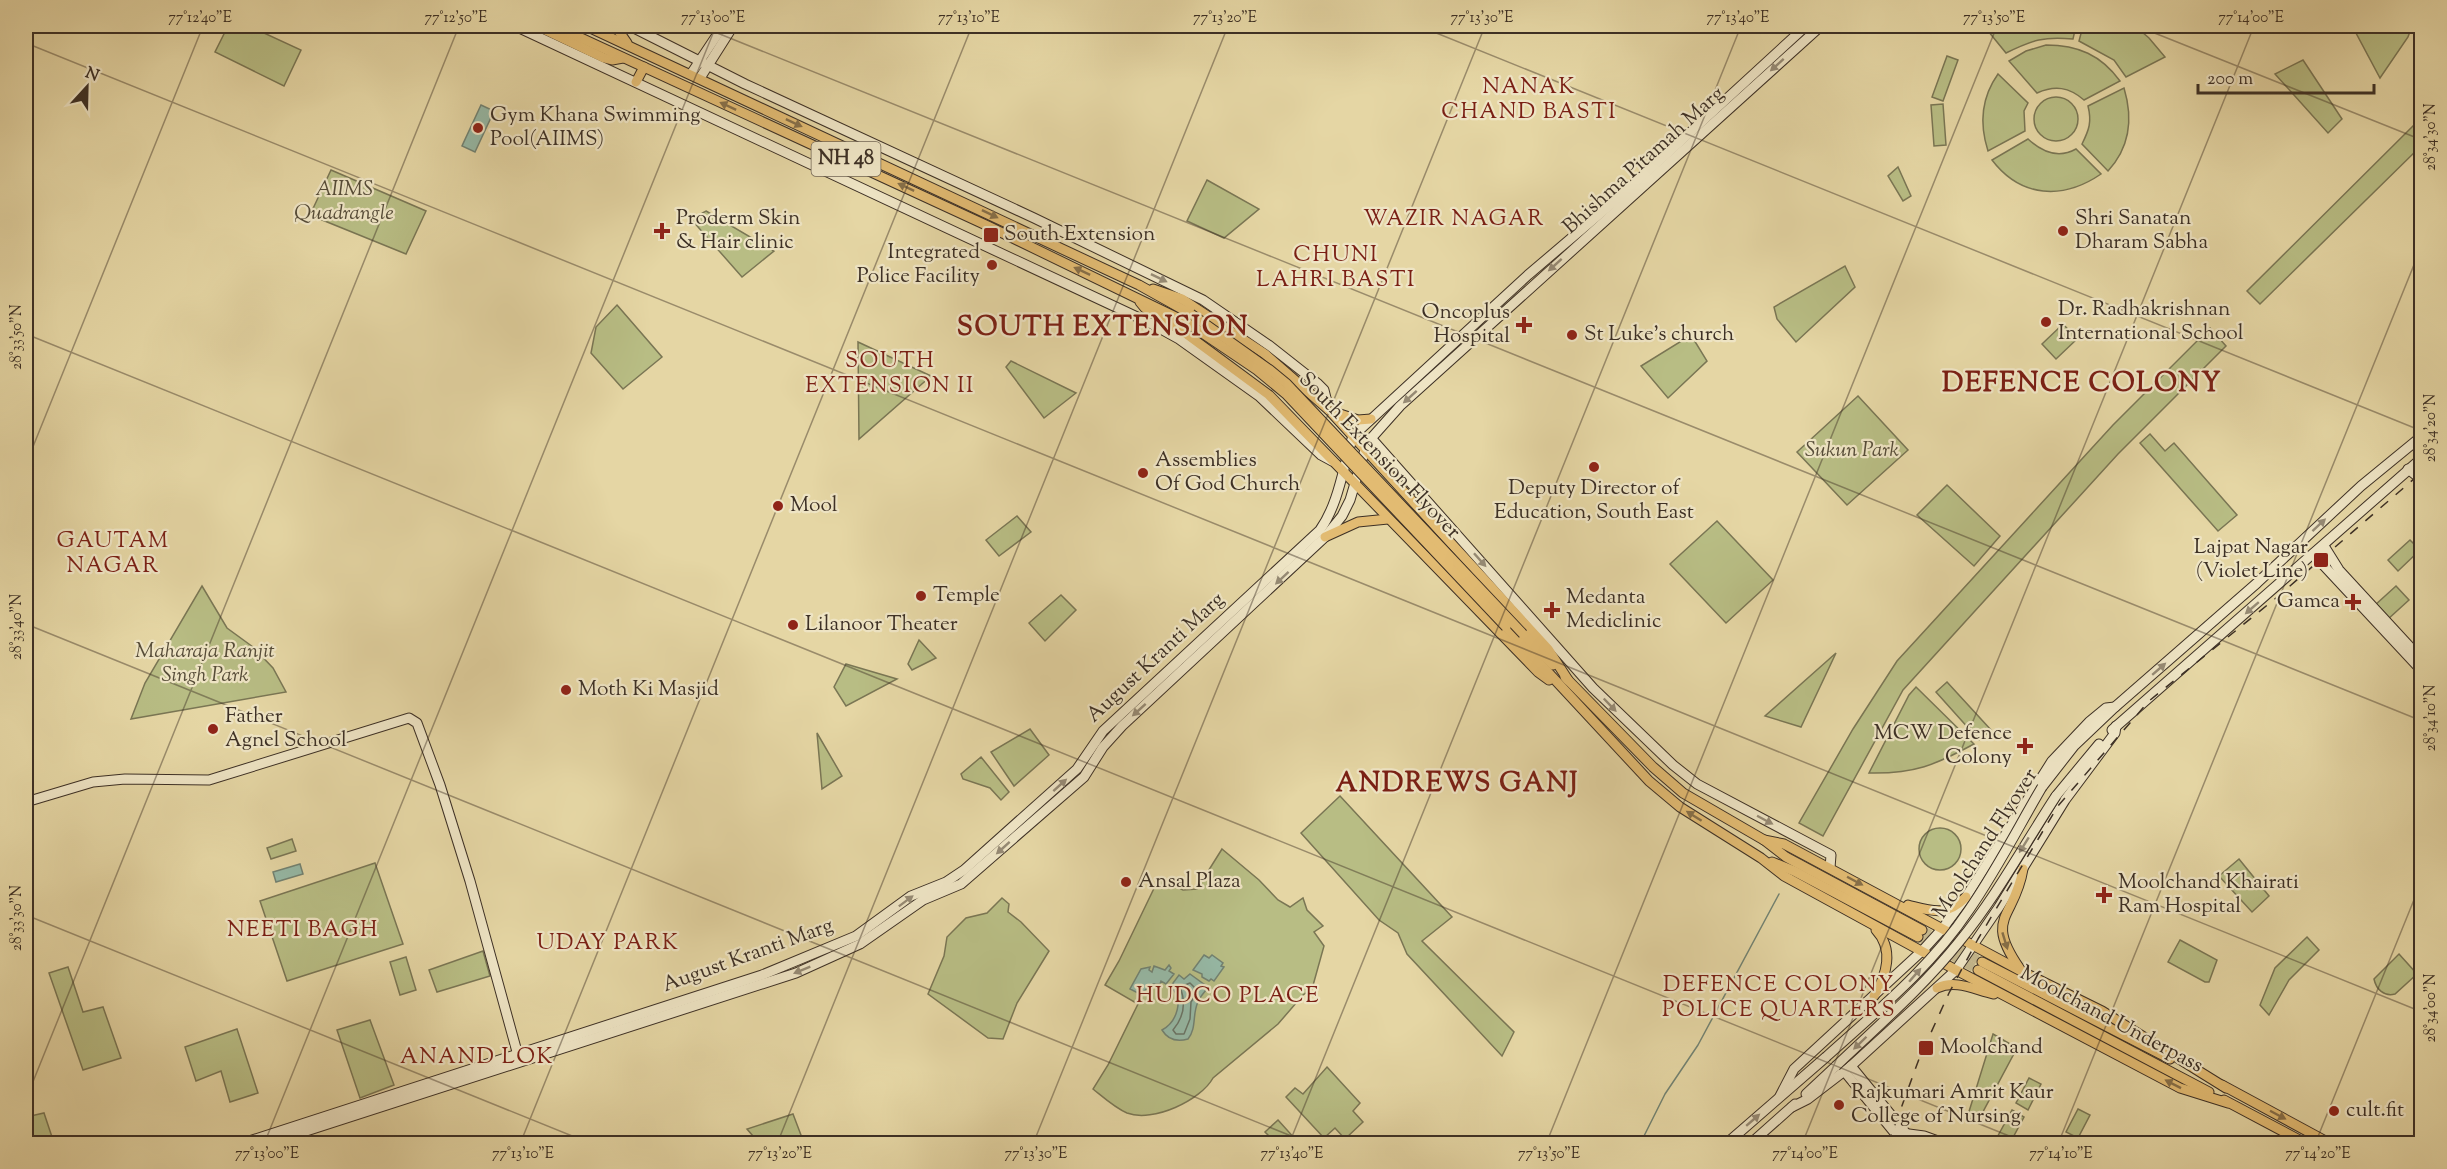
<svg xmlns="http://www.w3.org/2000/svg" width="2447" height="1169" font-family="'Sorts Mill Goudy',serif">
<rect width="100%" height="100%" fill="#e5d6a4"/>
<filter id="stains"><feTurbulence type="fractalNoise" baseFrequency=".00333" numOctaves="4"/><feColorMatrix values="0 0 0 0 .2 0 0 0 0 .09 0 0 0 0 .02 0 0 0 .5 -.17"/></filter>
<radialGradient id="worn" r=".72"><stop offset=".6" stop-color="#630" stop-opacity="0"/><stop offset="1" stop-color="#630" stop-opacity=".3"/></radialGradient>
<!-- green -->
<g fill="#b8bd84" stroke="#7a7654" stroke-width="1.5">
<path d="M228,26h21l52,24 -17,36 -69,-34z"/>
<path d="M1984,26h92l-3,13c-29,-3 -40,1 -67,14z"/>
<path d="M2083,26h52l14,12 16,19 -39,20 -12,-17 -35,-19z"/>
<path d="M2370,26h42l-4,11 -28,41 -24,-45z"/>
<path d="M2046,45c32,0 55,10 74,36l-36,19c-15,-13 -29,-15 -47,-7l-28,-32 17,-10z"/>
<path d="M1947,56l11,4 -15,41 -11,-4z"/>
<path d="M2303,60l39,59 -14,14 -53,-59z"/>
<path d="M1998,74l30,29 -4,8 1,20 -37,20c-9,-28 -7,-53 10,-77z"/>
<path d="M2124,88c9,30 7,58 -16,83l-26,-27c7,-14 10,-22 6,-38z"/>
<circle cx="2056" cy="119" r="22"/>
<path d="M1943,104l3,41 -12,1 -3,-41z"/>
<path d="M2421,118v28l-161,158 -13,-13z"/>
<path d="M2028,139c14,13 30,20 48,10l25,25c-38,26 -80,24 -109,-14z"/>
<path d="M1898,167l13,29 -8,5 -15,-25z"/>
<path d="M331,170l95,41 -20,43 -96,-39z"/>
<path d="M1207,180l52,29 -35,29 -37,-17z"/>
<path d="M706,211l68,40 -32,26 -51,-58z"/>
<path d="M1845,266l10,21 -59,55 -19,-23 -3,-12z"/>
<path d="M617,305l45,52 -39,32 -32,-36 5,-26z"/>
<path d="M2063,324l14,15 -21,20 -14,-15z"/>
<path d="M2210,328l16,18 -108,108 -215,236 -80,146 -24,-13 54,-94 44,-68 216,-236z"/>
<path d="M1691,335l16,26 -39,37 -27,-32z"/>
<path d="M858,342l73,34 -72,63z"/>
<path d="M1011,361l65,32 -32,25 -38,-51z"/>
<path d="M1858,396l50,54 -61,55 -50,-53z"/>
<path d="M2150,434l15,17 9,-8 63,72 -19,16 -78,-88z"/>
<path d="M1947,485l53,51 -26,30 -57,-51z"/>
<path d="M1017,516l14,16 -32,24 -13,-16z"/>
<path d="M1717,521l56,59 -47,43 -56,-59z"/>
<path d="M2410,540l10,10 -22,21 -10,-11z"/>
<path d="M202,586l25,42 26,19 20,21 13,24 -155,27 14,-36z"/>
<path d="M2396,586l13,14 -22,20 -13,-14z"/>
<path d="M1061,595l15,15 -31,31 -16,-18z"/>
<path d="M919,640l17,18 -24,12 -4,-6z"/>
<path d="M1836,653l-35,74 -36,-11z"/>
<path d="M846,664l51,15 -51,27 -12,-19z"/>
<path d="M1947,682l44,48 -12,10 -43,-48z"/>
<path d="M1916,687l58,57c-39,21 -59,30 -105,29l40,-78z"/>
<path d="M1030,729l19,26 -35,31 -23,-34z"/>
<path d="M817,733l25,43 -20,13z"/>
<path d="M981,757l28,35 -8,8 -11,-12 -27,-9 -2,-5z"/>
<path d="M1340,796l112,121 -30,24 92,91 -12,24 -95,-102 -9,-21 -19,-13 -78,-87z"/>
<circle cx="1940" cy="849" r="21"/>
<path d="M292,839l4,12 -25,8 -4,-11z"/>
<path d="M1222,849l37,31 19,20 12,7 13,-9 4,12 16,16 -9,6 10,14 -12,43 -9,6 -25,29 -65,54c-12,22 -60,45 -86,35 -12,-5 -24,-16 -34,-24l15,-24 30,-61 -33,-19 14,-24 40,-83 24,12 14,-1z"/>
<path d="M2239,859l30,37 -17,16 -33,-36z"/>
<path d="M375,863l28,81 -116,37 -27,-80z"/>
<path d="M1002,898l7,6 -1,8 13,10 28,29 -32,52 -14,36 -15,-1 -60,-44 16,-38 3,-19 19,-19 21,-5z"/>
<path d="M2307,937l12,13 -30,30 -20,35 -9,-10 15,-37z"/>
<path d="M2180,940l37,20 -8,22h-4l-37,-20z"/>
<path d="M483,951l7,25 -53,16 -8,-22z"/>
<path d="M2399,954l18,20 -22,20c-11,3 -19,-5 -21,-15z"/>
<path d="M406,957l10,33 -16,5 -10,-33z"/>
<path d="M68,967l15,45 20,-5 18,51 -38,12 -34,-97z"/>
<path d="M370,1020l24,65 -34,13 -23,-68z"/>
<path d="M237,1029l21,64 -28,9 -9,-31 -25,10 -11,-34z"/>
<path d="M1993,1034l24,14 -39,73 -11,-3z"/>
<path d="M1327,1067l33,36 -7,8 10,11 -18,17 -10,-11 -11,10 -38,-41 9,-9 8,6z"/>
<path d="M2029,1078l12,6 -13,26 -12,-7z"/>
<path d="M2078,1109l12,6 -12,23 -12,-6z"/>
<path d="M2012,1110l12,7 -14,26h-16z"/>
<path d="M44,1113l9,27 -13,3h-14v-26z"/>
<path d="M793,1114l11,29h-45l-12,-14z"/>
<path d="M1278,1120l19,21 -3,2h-18l-11,-11z"/>
</g>
<!-- water -->
<g fill="#96b9a6" stroke="#728272" stroke-width="1.5">
<path d="M481,105l13,6 -19,41 -13,-6z"/>
<path d="M300,864l3,10 -27,8 -3,-10z"/>
<path d="M1204,955l5,3 3,-3 11,8 -2,3 3,1 -10,14 -3,-2 -2,2 -7,-4v-3l-9,-4z"/>
<path d="M1169,965l2,3 -2,3 5,3 -8,10 -5,-3 -1,3h-7l-13,10 -10,-5 11,-20 9,-2 -1,3 3,2 2,-6 11,4z"/>
<path d="M1190,974l15,11 -2,3 3,2c-3,4 -7,8 -8,12 -6,12 -1,26 -10,37 -11,3 -20,1 -26,-9 15,-8 23,-32 8,-43l9,-12 5,4z"/>
</g>
<g fill="none" stroke-linecap="round" stroke-linejoin="round">
<!-- shore -->
<path stroke="#6a7466" stroke-width="1.5" d="M1190,983l8,8 -7,11 -1,17 -6,15h-8l-3,-4c11,-13 13,-28 7,-43z"/>
<!-- stream -->
<path stroke="#728272" stroke-width="1.5" d="M1640,1144l25,-50 33,-49 81,-151"/>
<!-- primary-tunnel -->
<g stroke="#c3b58b" stroke-width="9" stroke-dasharray="9 4.5" stroke-linecap="butt">
<path d="M1922,930l60,32"/>
<path d="M1918,937l60,33"/>
</g>
<defs>
<g id="secondary">
<path d="M515,26l635,297 29,16 80,57 62,59 11,6"/>
<path d="M630,26l115,58 289,134 169,82 67,46 47,37 7,7 5,20"/>
<path d="M691,74l32,-48"/>
<path d="M700,78l33,-52"/>
<path d="M1371,438l222,250 80,77 24,19 134,71 -1,13"/>
<path d="M2408,469l14,11"/>
<path d="M2324,546l15,24 83,90"/>
<path d="M2313,554l109,117"/>
<path d="M2112,730l310,-272"/>
<path d="M2042,787l32,-41 41,-39 142,-124 104,-97 61,-50"/>
<path d="M2056,796l43,-52"/>
<path d="M26,802l67,-20 32,-3 84,1 200,-62 8,5 23,62 30,96 49,178"/>
<path d="M1851,1066l54,66"/>
<path d="M1844,1071l50,61 30,4 22,8"/>
<path d="M1806,1094l30,-28"/>
<path d="M1780,1096l14,-27 129,-119 20,-22 23,-31 86,-136 37,-39 17,-14 9,-1"/>
<path d="M1792,1107l16,-8 43,-33 105,-96 43,-63 66,-107 50,-67 1,-7"/>
<path d="M240,1144l522,-169 94,-39 55,-40 35,-14 18,-12 113,-101 26,-38 217,-201c19,-27 23,-63 33,-94l175,-161 94,-80 184,-169"/>
<path d="M266,1144l530,-171 64,-29 63,-44 38,-16 123,-107 19,-30 19,-21 203,-189 17,-21 8,-16 17,-57 33,-37 421,-380"/>
<path d="M1726,1144l100,-87"/>
<path d="M1750,1144l45,-40"/>
</g>
<g id="primary">
<path d="M537,26l67,32 8,2 11,-2"/>
<path d="M555,26l433,200 198,96"/>
<path d="M586,26l553,259 52,29"/>
<path d="M611,26l7,4 9,13"/>
<path d="M636,82l8,-15"/>
<path d="M1153,289l29,10 83,55 64,56 219,239 20,31"/>
<path d="M1140,302l5,6 40,25 84,62 269,277 11,8"/>
<path d="M1334,412l24,8 13,-1"/>
<path d="M1325,537l33,-15 30,-3"/>
<path d="M1506,627l143,154 31,26 81,51 23,18 172,94 224,118 48,15"/>
<path d="M1523,634l30,31"/>
<path d="M1565,677l88,90 30,26 81,47 22,17 136,73"/>
<path d="M1764,840l20,4 237,127 81,40 124,77"/>
<path d="M1772,862l22,9 124,66"/>
<path d="M1908,905c24,6 38,12 58,-8"/>
<path d="M1982,962l188,97"/>
<path d="M2020,969c-37,-53 -5,-50 3,-100"/>
<path d="M1978,970l231,122"/>
<path d="M1937,988c19,-9 38,2 57,6"/>
<path d="M1874,996c13,-21 20,-47 2,-66"/>
<path d="M2222,1085l109,59"/>
<path d="M2224,1100l83,44"/>
</g>
</defs>
<!-- secondary casing -->
<use href="#secondary" stroke="#3d3025" stroke-width="11"/>
<!-- primary casing -->
<use href="#primary" stroke="#3d3025" stroke-width="11"/>
<!-- secondary -->
<use href="#secondary" stroke="#eee4c4" stroke-width="9"/>
<!-- primary -->
<use href="#primary" stroke="#e2bb72" stroke-width="9"/>
<!-- rail -->
<path stroke="#3d3025" stroke-width="1.5" stroke-dasharray="10 10" stroke-linecap="butt" d="M1888,1144l31,-85 30,-66 29,-54 80,-133 91,-105 127,-103 146,-126"/>
<defs>
<g id="secondary-bridge">
<path d="M1826,1057c51,-46 105,-90 143,-147 27,-39 49,-82 73,-123"/>
<path d="M1836,1066c42,-40 87,-79 123,-124 37,-45 65,-97 97,-146"/>
</g>
<g id="primary-bridge">
<path d="M1191,314l79,56 17,14 236,250"/>
<path d="M1186,322l71,48 29,24 220,233"/>
</g>
</defs>
<!-- secondary-bridge casing -->
<use href="#secondary-bridge" stroke="#3d3025" stroke-width="11" stroke-linecap="butt"/>
<!-- primary-bridge casing -->
<use href="#primary-bridge" stroke="#3d3025" stroke-width="11" stroke-linecap="butt"/>
<!-- secondary-bridge -->
<use href="#secondary-bridge" stroke="#eee4c4" stroke-width="9"/>
<!-- primary-bridge -->
<use href="#primary-bridge" stroke="#e2bb72" stroke-width="9"/>
</g>
<!-- one-way arrows -->
<defs><path id="oneway-solid" d="M-6-.8H1V-3.2L6.5 0L1 3.2V.8H-6Z" transform="scale(1.5)"/></defs>
<g fill="#968a74">
<use href="#oneway-solid" transform="translate(1777 65) rotate(138)"/>
<use href="#oneway-solid" transform="translate(1555 265) rotate(138)"/>
<use href="#oneway-solid" transform="translate(1159 278) rotate(26)"/>
<use href="#oneway-solid" transform="translate(1410 397) rotate(138)"/>
<use href="#oneway-solid" transform="translate(2319 525) rotate(-43)"/>
<use href="#oneway-solid" transform="translate(1480 560) rotate(48)"/>
<use href="#oneway-solid" transform="translate(1282 578) rotate(137)"/>
<use href="#oneway-solid" transform="translate(2252 608) rotate(139)"/>
<use href="#oneway-solid" transform="translate(2159 669) rotate(-41)"/>
<use href="#oneway-solid" transform="translate(1610 705) rotate(46)"/>
<use href="#oneway-solid" transform="translate(1139 710) rotate(138)"/>
<use href="#oneway-solid" transform="translate(1060 785) rotate(-42)"/>
<use href="#oneway-solid" transform="translate(1765 820) rotate(28)"/>
<use href="#oneway-solid" transform="translate(2024 845) rotate(122)"/>
<use href="#oneway-solid" transform="translate(1003 848) rotate(138)"/>
<use href="#oneway-solid" transform="translate(906 901) rotate(-37)"/>
<use href="#oneway-solid" transform="translate(802 970) rotate(158)"/>
<use href="#oneway-solid" transform="translate(1915 975) rotate(-49)"/>
<use href="#oneway-solid" transform="translate(1860 1043) rotate(136)"/>
<use href="#oneway-solid" transform="translate(1753 1120) rotate(-41)"/>
</g>
<g fill="#876f48">
<use href="#oneway-solid" transform="translate(728 106) rotate(-155)"/>
<use href="#oneway-solid" transform="translate(794 123) rotate(25)"/>
<use href="#oneway-solid" transform="translate(906 187) rotate(-155)"/>
<use href="#oneway-solid" transform="translate(990 214) rotate(26)"/>
<use href="#oneway-solid" transform="translate(1082 271) rotate(-155)"/>
<use href="#oneway-solid" transform="translate(1694 816) rotate(-148)"/>
<use href="#oneway-solid" transform="translate(1855 881) rotate(28)"/>
<use href="#oneway-solid" transform="translate(2005 941) rotate(73)"/>
<use href="#oneway-solid" transform="translate(2173 1084) rotate(-153)"/>
<use href="#oneway-solid" transform="translate(2278 1115) rotate(28)"/>
</g>
<!-- ticks -->
<path fill="none" stroke="#3d3025" stroke-width="1.5" stroke-opacity="0.45" d="M700,26l1722,695M1419,26l1003,405M2137,26l285,114M26,43l2396,969M26,334l2003,810M26,464l177,-438M26,624l1285,520M26,915l566,229M26,1099l433,-1073M264,1144l452,-1118M520,1144l452,-1118M777,1144l451,-1118M1033,1144l452,-1118M1289,1144l452,-1118M1546,1144l451,-1118M1802,1144l452,-1118M2058,1144l364,-899M2315,1144l107,-264"/>
<!-- markers -->
<g fill="#8f2418" stroke="#eee4c4" stroke-width="2">
<circle cx="478" cy="128" r="6"/>
<path d="M659 222h6v6h6v6h-6v6h-6v-6h-6v-6h6z"/>
<circle cx="2063" cy="231" r="6"/>
<rect x="983" y="227" width="16" height="16" rx="3"/>
<circle cx="992" cy="265" r="6"/>
<circle cx="2046" cy="322" r="6"/>
<path d="M1521 316h6v6h6v6h-6v6h-6v-6h-6v-6h6z"/>
<circle cx="1572" cy="335" r="6"/>
<circle cx="1594" cy="467" r="6"/>
<circle cx="1143" cy="473" r="6"/>
<circle cx="778" cy="506" r="6"/>
<rect x="2313" y="552" width="16" height="16" rx="3"/>
<circle cx="921" cy="596" r="6"/>
<path d="M2350 593h6v6h6v6h-6v6h-6v-6h-6v-6h6z"/>
<path d="M1549 601h6v6h6v6h-6v6h-6v-6h-6v-6h6z"/>
<circle cx="793" cy="625" r="6"/>
<circle cx="566" cy="690" r="6"/>
<circle cx="213" cy="729" r="6"/>
<path d="M2022 737h6v6h6v6h-6v6h-6v-6h-6v-6h6z"/>
<circle cx="1126" cy="882" r="6"/>
<path d="M2101 886h6v6h6v6h-6v6h-6v-6h-6v-6h6z"/>
<rect x="1918" y="1040" width="16" height="16" rx="3"/>
<circle cx="1839" cy="1105" r="6"/>
<circle cx="2334" cy="1111" r="6"/>
</g>
<g text-anchor="middle" dominant-baseline="central" stroke-width="4.5" stroke-linejoin="round" paint-order="stroke">
<!-- shield labels -->
<rect fill="#eee4c4" stroke="#726655" stroke-width="1.5" x="811.5" y="142" width="69" height="34" rx="4.5"/>
<g font-size="20" font-weight="bold" fill="#3d3025">
<text x="846" y="159">NH 48</text>
</g>
<!-- poi labels -->
<g font-size="21" fill="#3d3025" stroke="#eee4c4" text-anchor="start">
<text x="490" y="116">Gym Khana Swimming<tspan x="490" dy="24">Pool(AIIMS)</tspan></text>
<text x="676" y="219">Proderm Skin<tspan x="676" dy="24">&amp; Hair clinic</tspan></text>
<text x="2075" y="219">Shri Sanatan<tspan x="2075" dy="24">Dharam Sabha</tspan></text>
<text x="1004" y="235">South Extension</text>
<text x="980" y="253" text-anchor="end">Integrated<tspan x="980" dy="24">Police Facility</tspan></text>
<text x="2058" y="310">Dr. Radhakrishnan<tspan x="2058" dy="24">International School</tspan></text>
<text x="1510" y="313" text-anchor="end">Oncoplus<tspan x="1510" dy="24">Hospital</tspan></text>
<text x="1584" y="335">St Luke's church</text>
<text x="1155" y="461">Assemblies<tspan x="1155" dy="24">Of God Church</tspan></text>
<text x="1594" y="489" text-anchor="middle">Deputy Director of<tspan x="1594" dy="24">Education, South East</tspan></text>
<text x="790" y="506">Mool</text>
<text x="2308" y="548" text-anchor="end">Lajpat Nagar<tspan x="2308" dy="24">(Violet Line)</tspan></text>
<text x="933" y="596">Temple</text>
<text x="1566" y="598">Medanta<tspan x="1566" dy="24">Mediclinic</tspan></text>
<text x="2340" y="602" text-anchor="end">Gamca</text>
<text x="805" y="625">Lilanoor Theater</text>
<text x="578" y="690">Moth Ki Masjid</text>
<text x="225" y="717">Father<tspan x="225" dy="24">Agnel School</tspan></text>
<text x="2012" y="734" text-anchor="end">MCW Defence<tspan x="2012" dy="24">Colony</tspan></text>
<text x="1138" y="882">Ansal Plaza</text>
<text x="2118" y="883">Moolchand Khairati<tspan x="2118" dy="24">Ram Hospital</tspan></text>
<text x="1940" y="1048">Moolchand</text>
<text x="1851" y="1093">Rajkumari Amrit Kaur<tspan x="1851" dy="24">College of Nursing</tspan></text>
<text x="2346" y="1111">cult.fit</text>
</g>
<!-- street labels -->
<g font-size="21" fill="#3d3025" stroke="#eee4c4">
<text transform="translate(1644 161) rotate(-42)">Bhishma Pitamah Marg</text>
<text transform="translate(1379 456) rotate(46)">South Extension Flyover</text>
<text transform="translate(1156 658) rotate(-43)">August Kranti Marg</text>
<text transform="translate(1986 844) rotate(-57)">Moolchand Flyover</text>
<text transform="translate(748 956) rotate(-20)">August Kranti Marg</text>
<text transform="translate(2111 1020) rotate(28)">Moolchand Underpass</text>
</g>
<!-- park labels -->
<g font-size="21" font-style="italic" fill="#564c38" stroke="#eee4c4">
<text x="344" y="190">AIIMS<tspan x="344" dy="24">Quadrangle</tspan></text>
<text x="1852" y="451">Sukun Park</text>
<text x="205" y="652">Maharaja Ranjit<tspan x="205" dy="24">Singh Park</tspan></text>
</g>
<!-- neighbourhood labels -->
<g font-size="22" letter-spacing="1.5" fill="#7a1f14" stroke="#eee4c4">
<text x="1529" y="88">NANAK<tspan x="1529" dy="25">CHAND BASTI</tspan></text>
<text x="1454" y="220">WAZIR NAGAR</text>
<text x="1336" y="256">CHUNI<tspan x="1336" dy="25">LAHRI BASTI</tspan></text>
<text x="890" y="362">SOUTH<tspan x="890" dy="25">EXTENSION II</tspan></text>
<text x="113" y="542">GAUTAM<tspan x="113" dy="25">NAGAR</tspan></text>
<text x="303" y="931">NEETI BAGH</text>
<text x="608" y="944">UDAY PARK</text>
<text x="1779" y="986">DEFENCE COLONY<tspan x="1779" dy="25">POLICE QUARTERS</tspan></text>
<text x="1228" y="997">HUDCO PLACE</text>
<text x="477" y="1058">ANAND LOK</text>
</g>
<!-- district labels -->
<g font-size="27" font-weight="bold" letter-spacing="1.5" fill="#7a1f14" stroke="#eee4c4">
<text x="1103" y="328">SOUTH EXTENSION</text>
<text x="2082" y="384">DEFENCE COLONY</text>
<text x="1457" y="784">ANDREWS GANJ</text>
</g>
</g>
<!-- margin -->
<rect width="2447" height="1169" fill="none" stroke="#e5d6a4" stroke-width="66"/>
<!-- north arrow -->
<g transform="translate(87 87) rotate(22)" stroke="#eee4c4" stroke-width="4.5" paint-order="stroke">
<path d="M0-4.5L10 22L0 15L-10 22Z" fill="#3d3025"/>
<text y="-9" font-size="16" font-weight="bold" text-anchor="middle" fill="#3d3025">N</text>
</g>
<!-- scale -->
<path d="M2198 84v9h176v-9" fill="none" stroke="#3d3025" stroke-width="3"/>
<text x="2207" y="84" font-size="18" fill="#3d3025" stroke="#eee4c4" stroke-width="4.5" paint-order="stroke">200 m</text>
<rect x="33" y="33" width="2381" height="1103" fill="none" stroke="#3d3025" stroke-width="2"/>
<g font-size="15" text-anchor="middle" fill="#3d3025">
<text x="200" y="22">77°12'40"E</text>
<text x="456" y="22">77°12'50"E</text>
<text x="713" y="22">77°13'00"E</text>
<text x="969" y="22">77°13'10"E</text>
<text x="1225" y="22">77°13'20"E</text>
<text x="1482" y="22">77°13'30"E</text>
<text x="1738" y="22">77°13'40"E</text>
<text x="1994" y="22">77°13'50"E</text>
<text x="2251" y="22">77°14'00"E</text>
<text transform="translate(2430 137) rotate(-90)" y="5">28°34'30"N</text>
<text transform="translate(16 337) rotate(-90)" y="5">28°33'50"N</text>
<text transform="translate(2430 428) rotate(-90)" y="5">28°34'20"N</text>
<text transform="translate(16 627) rotate(-90)" y="5">28°33'40"N</text>
<text transform="translate(2430 718) rotate(-90)" y="5">28°34'10"N</text>
<text transform="translate(16 918) rotate(-90)" y="5">28°33'30"N</text>
<text transform="translate(2430 1008) rotate(-90)" y="5">28°34'00"N</text>
<text x="267" y="1158">77°13'00"E</text>
<text x="523" y="1158">77°13'10"E</text>
<text x="780" y="1158">77°13'20"E</text>
<text x="1036" y="1158">77°13'30"E</text>
<text x="1292" y="1158">77°13'40"E</text>
<text x="1549" y="1158">77°13'50"E</text>
<text x="1805" y="1158">77°14'00"E</text>
<text x="2061" y="1158">77°14'10"E</text>
<text x="2318" y="1158">77°14'20"E</text>
</g>
<rect width="100%" height="100%" filter="url(#stains)"/>
<rect width="100%" height="100%" fill="url(#worn)"/>
</svg>
